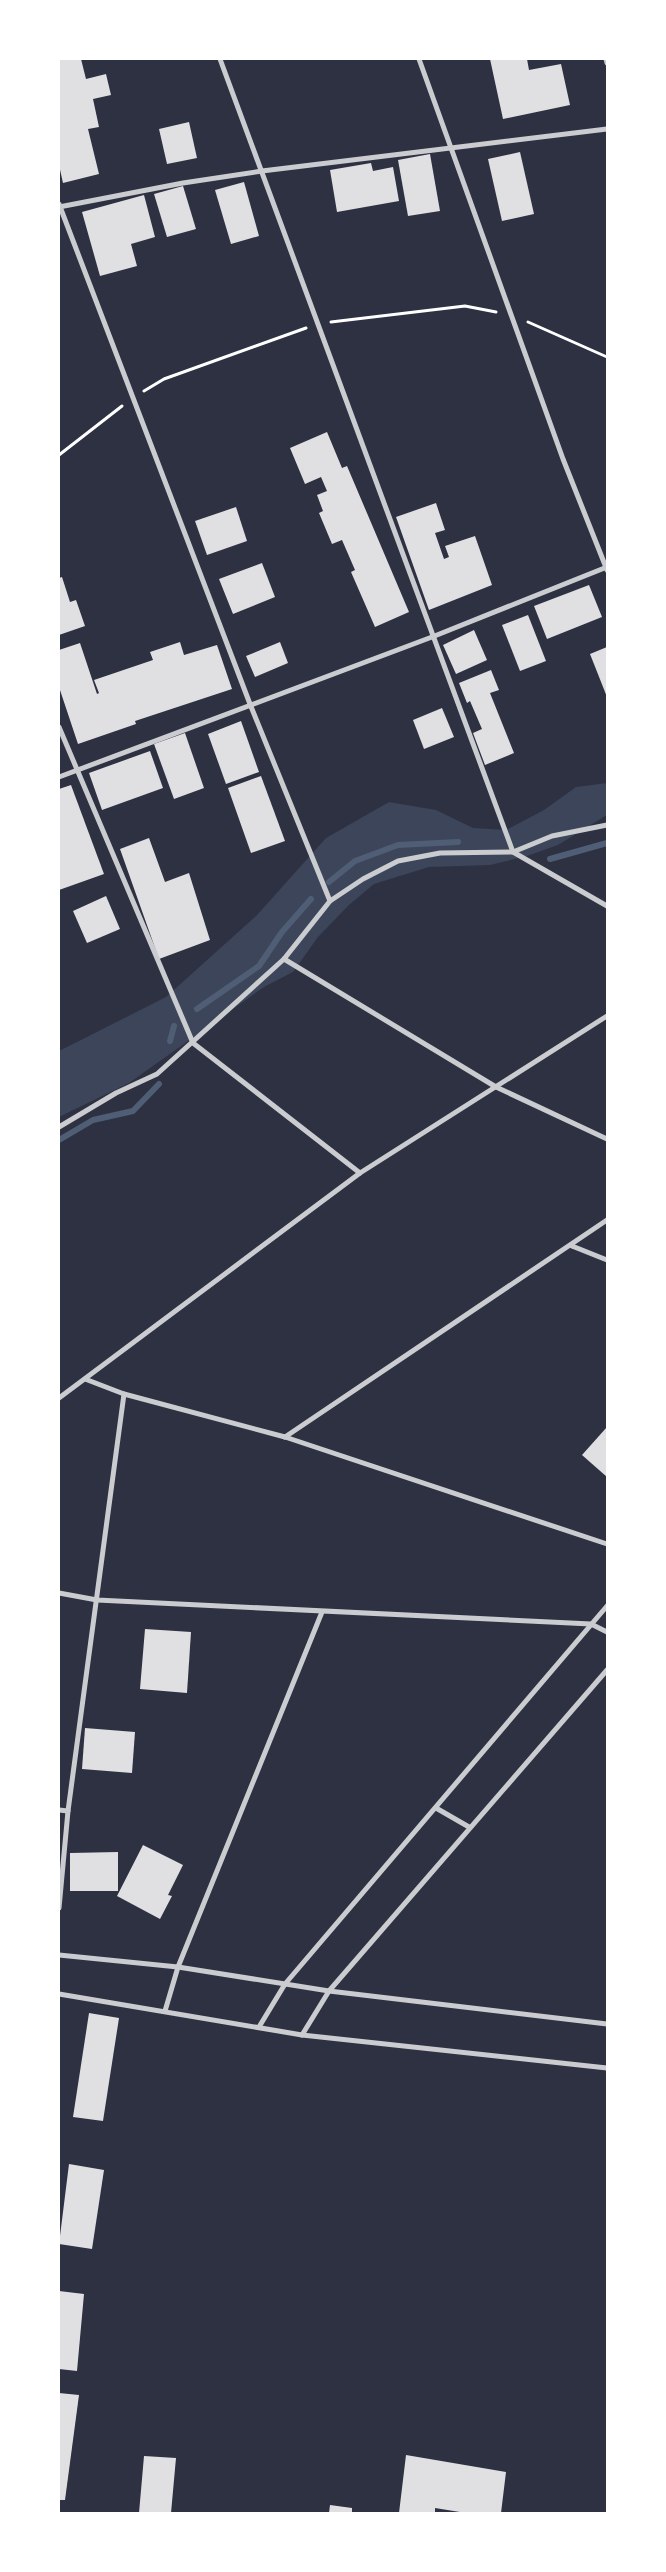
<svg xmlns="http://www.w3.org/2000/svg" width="666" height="2572" font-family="Raleway,sans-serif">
<rect width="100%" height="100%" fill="#2d3142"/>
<!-- green -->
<path fill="#3c4559" d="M607,783v32l-49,30 -31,11 -37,9 -61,2 -55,17 -25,21 -31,32 -25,35 -29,15 -135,96 -70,34v-66l107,-54 91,-82 69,-77 63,-36 47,8 37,18 33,2 38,-20 32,-23z"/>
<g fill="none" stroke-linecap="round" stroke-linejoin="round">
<!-- stream -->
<g stroke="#4f5d75" stroke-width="6">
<path d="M550,859l57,-16"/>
<path d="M329,882l26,-21 43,-16 60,-3"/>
<path d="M197,1009l62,-43 23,-34 29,-33"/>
<path d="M170,1041l4,-15"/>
<path d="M59,1140l34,-20 40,-9 26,-27"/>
</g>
</g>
<!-- building -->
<g fill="#e0e0e3">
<path d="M59,59h22l5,20 20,-5 5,21 -18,4 6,28 -11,2 11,45 -36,9 -4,-18z"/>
<path d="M490,59h37l2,11 32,-6 9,41 -67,14z"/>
<path d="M189,122l8,36 -30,6 -8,-35z"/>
<path d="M520,152l14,62 -32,7 -14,-62z"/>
<path d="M430,154l10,57 -32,5 -10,-56z"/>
<path d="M371,163l2,8 20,-4 6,34 -62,11 -7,-42z"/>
<path d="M244,182l15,54 -28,8 -16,-54z"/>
<path d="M183,186l13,43 -29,8 -13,-43z"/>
<path d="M144,195l11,42 -24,7 6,22 -37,10 -18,-64z"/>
<path d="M327,432l15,36 5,-2 62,146 -34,15 -24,-55 4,-2 -13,-30 -10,4 -13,-31 4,-2 -6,-16 10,-4 -6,-14 -16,7 -15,-36z"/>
<path d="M436,503l9,27 -10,3 9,26 5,-2 -4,-11 30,-10 17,49 -63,25 -33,-93z"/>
<path d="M236,507l11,34 -40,14 -12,-34z"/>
<path d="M262,563l13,34 -42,17 -14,-35z"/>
<path d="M62,577l8,25 6,-2 9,26 -26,9v-57z"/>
<path d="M589,585l13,32 -55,22 -13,-33z"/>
<path d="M528,615l18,46 -26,10 -18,-46z"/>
<path d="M474,630l13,30 -31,14 -13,-29z"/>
<path d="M180,642l4,13 33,-10 15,44 -97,32 1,3 -58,20 -19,-57v-37l21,-7 17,51 2,-1 -5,-13 59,-20 -3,-8z"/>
<path d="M280,642l8,21 -33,14 -9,-21z"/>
<path d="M607,647v50l-17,-43z"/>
<path d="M491,670l8,20 -9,3 24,60 -29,12 -12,-32 9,-4 -12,-28 -3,2 -8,-20z"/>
<path d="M442,708l12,29 -30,12 -11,-29z"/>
<path d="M241,721l18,51 -33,12 -18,-50z"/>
<path d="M185,733l19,55 -30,11 -20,-55z"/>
<path d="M150,751l13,37 -61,22 -13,-37z"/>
<path d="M261,776l24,65 -34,12 -23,-65z"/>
<path d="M71,785l33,89 -45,16v-101z"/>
<path d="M149,838l16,44 24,-9 21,67 -51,19 -39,-110z"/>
<path d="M106,896l14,33 -33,14 -14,-32z"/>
<path d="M607,1427v50l-25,-22z"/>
<path d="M145,1629l46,3 -4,61 -47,-4z"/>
<path d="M85,1728l50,4 -3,41 -50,-4z"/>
<path d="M143,1845l40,20 -15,30 4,1 -12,23 -43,-23z"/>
<path d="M118,1852v39h-48v-38z"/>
<path d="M89,2013l30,5 -16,103 -30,-4z"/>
<path d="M69,2164l35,6 -12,79 -33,-5z"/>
<path d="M59,2291l25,3 -7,77 -18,-2z"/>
<path d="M59,2393l20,2 -14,105h-6z"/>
<path d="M406,2455l100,17 -5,41h-35l-31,-5v5h-36z"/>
<path d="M144,2456l32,2 -5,55h-32z"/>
<path d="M330,2505l22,3v5h-23z"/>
</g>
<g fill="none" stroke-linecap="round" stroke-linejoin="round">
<!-- path -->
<g stroke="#fff" stroke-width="3">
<path d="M331,322l134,-16 31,6"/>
<path d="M528,322l79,35"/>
<path d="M144,391l20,-12 142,-51"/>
<path d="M59,455l63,-49"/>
</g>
<!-- minor -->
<g stroke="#caccd0" stroke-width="5">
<path d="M220,59l293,793 94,54"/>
<path d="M419,59l144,400 44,111"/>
<path d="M606,59l1,4"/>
<path d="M59,204l191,500 80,197"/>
<path d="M59,207l124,-24 79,-12 345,-42"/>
<path d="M59,727l134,316 167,130"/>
<path d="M59,777l373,-140 175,-70"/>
<path d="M284,959l212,128 111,52"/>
<path d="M59,1127l57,-34 41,-19 127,-115 46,-58 33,-22 35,-18 42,-8 73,-1 39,-16 55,-11"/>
<path d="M572,1246l35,14"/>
<path d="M85,1379l39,15 161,43 322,107"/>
<path d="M59,1398l301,-225 247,-157"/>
<path d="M285,1437l322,-217"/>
<path d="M59,1593l38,7 494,24 16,8"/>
<path d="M436,1808l33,19"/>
<path d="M59,1810l9,1"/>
<path d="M59,1908l9,-97 56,-417"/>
<path d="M59,1955l119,12 151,24 278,33"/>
<path d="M59,1994l243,41 305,33"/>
<path d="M165,2011l13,-44 144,-355"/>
<path d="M259,2027l26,-43 322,-378"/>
<path d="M302,2035l27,-44 278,-321"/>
</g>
</g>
<!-- border -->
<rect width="666" height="2572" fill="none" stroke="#ffffff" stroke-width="120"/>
</svg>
